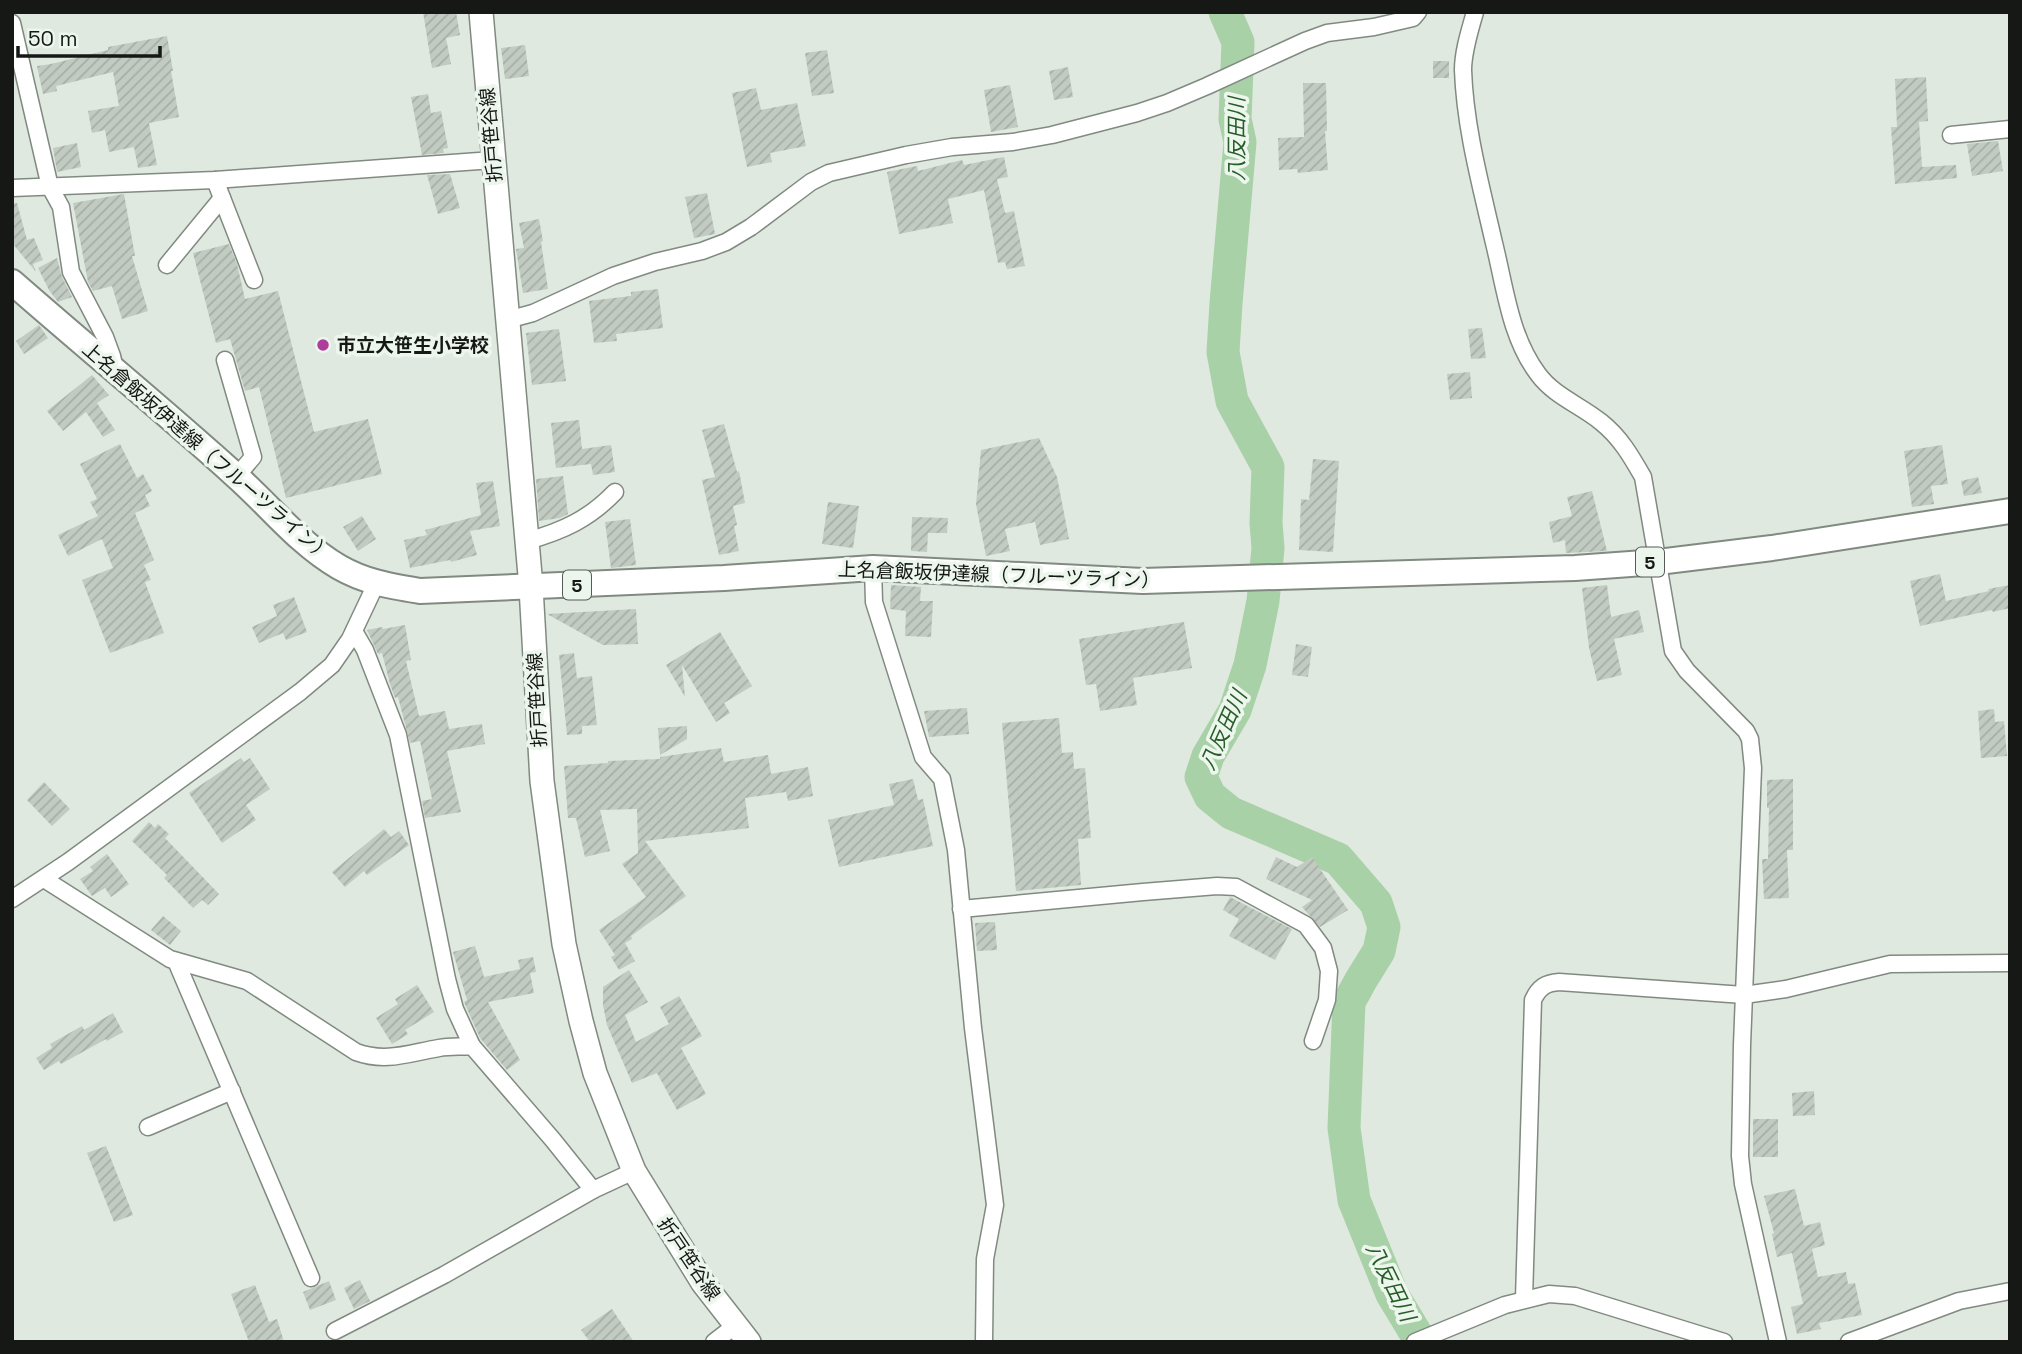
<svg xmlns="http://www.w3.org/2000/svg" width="2022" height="1354" font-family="'Space Grotesk','Noto Sans JP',sans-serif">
<defs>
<pattern id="building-hatch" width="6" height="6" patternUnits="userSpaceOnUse" patternTransform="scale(1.75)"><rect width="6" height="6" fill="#c2cbc1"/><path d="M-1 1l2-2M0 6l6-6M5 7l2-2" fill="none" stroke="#a6aea5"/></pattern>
</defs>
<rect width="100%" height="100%" fill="#e0e9df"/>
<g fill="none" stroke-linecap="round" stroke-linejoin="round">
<!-- river -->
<path stroke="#a9d1a8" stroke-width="33" d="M1225,12l13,30 -3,77 5,23 -14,161 -3,49 9,49 36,66 -2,56 2,25 -5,53 -13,64 -15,45 -27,46 -7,21 9,19 21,17 107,46 38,44 8,24 -5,24 -18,29 -12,22 -5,126 10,72 38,94 29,48"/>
</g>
<!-- building -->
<g fill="url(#building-hatch)">
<path d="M423,12h33l4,23 -14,3 5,26 -19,4z"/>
<path d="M167,36l6,35h-2l8,46 -30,6 8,42 -19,3 -4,-21 -25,5 -4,-22 -13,3 -4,-22 31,-5 -6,-34 -57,14 1,5 -14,3 -6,-28 14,-2 57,-14v-3z"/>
<path d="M525,45l4,31 -24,3 -4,-31z"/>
<path d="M827,50l7,43 -22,3 -7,-43z"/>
<rect x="1433" y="61" width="16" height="17"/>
<path d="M1068,67l5,30 -19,3 -5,-29z"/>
<path d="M1926,77l2,44 -9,1 3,45 34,-2 1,13 -62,6 -4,-57h6l-2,-48z"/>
<path d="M1303,83h23l1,48h-2l3,39 -30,3 -1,-4 -18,1 -1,-32 26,-1z"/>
<path d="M1010,85l8,42 -27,5 -7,-42z"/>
<path d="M756,88l5,22 36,-7 9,43 -36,7 2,9 -25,5 -15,-74z"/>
<path d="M428,94l3,19 10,-2 7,37 -5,1 1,4 -22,2 -11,-58z"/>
<path d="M1998,141l5,30 -31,5 -5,-32z"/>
<path d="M77,143l4,24 -24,5 -4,-24z"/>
<path d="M1004,157l4,20 -11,2 8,34 9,-2 11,55 -18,3 -2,-7 -7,1 -14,-73 -36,9 5,24 -54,11 -12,-62 30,-6 1,5 44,-11 2,5z"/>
<path d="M450,174l10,34 -22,6 -11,-39z"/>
<path d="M707,193l8,41 -21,4 -9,-41z"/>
<path d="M124,194l11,62h-3l16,55 -26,8 -10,-33 -19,5 -5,-9 -15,-79z"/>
<path d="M17,203l10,37 7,-2 9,22 -10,4 3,8 -24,-29v-39z"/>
<path d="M539,219l4,22 -2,1 7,47 -25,4 -7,-44 8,-1 -5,-25z"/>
<path d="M229,244l8,20 8,35 33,-8 36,141 54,-13 14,55 -96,24 -27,-111 -14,4 -15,-52 -14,4 -23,-90z"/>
<path d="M57,258l5,19 10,20 -14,5 -9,-12 -11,-22z"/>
<path d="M658,289l5,39 -47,6 1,7 -23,2 -5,-42 42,-5v-4z"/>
<path d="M39,325l9,13 -24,16 -8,-13z"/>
<path d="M1482,328l4,30 -15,1 -3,-30z"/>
<path d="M559,329l7,52 -34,4 -6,-52z"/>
<path d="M1470,372l2,26 -22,2 -3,-26z"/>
<path d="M92,375l17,20 -12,8 18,27 -12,7 -17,-25 -23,19 -16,-20z"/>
<path d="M579,420l3,29 29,-4 4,27 -22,3 -2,-11 -35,4 -5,-45z"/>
<path d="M724,424l13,48 2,-1 6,32 -12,3 4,19 -3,1 5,25 -20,4 -17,-75 13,-3 -13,-47z"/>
<path d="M1039,438l18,39 12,62 -29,6 -5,-23 -30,7 5,22 -24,5 -10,-52 5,-54z"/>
<path d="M120,444l17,34 6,-4 9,17 -7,4 5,11 -15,7 19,47 -10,5 7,15 -6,2 19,51 -54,20 -28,-73 31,-12 -11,-29 -34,17 -10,-21 40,-19 -8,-14 7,-3 -17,-35z"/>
<path d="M1942,445l6,39 -17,2 3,18 -22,3 -8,-56z"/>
<path d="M1313,459l26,2 -6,91 -34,-2 2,-51 8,1z"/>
<path d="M563,476l5,38 -8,4 -21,3 -3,-42z"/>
<path d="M1978,477l4,16 -18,3 -3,-15z"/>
<path d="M493,481l7,45 -30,5 7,24 -26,7 -1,-2 -40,8 -6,-28 23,-5 -2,-5 56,-15 -5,-32z"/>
<path d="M1592,491l15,60 -41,2 -1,-13 -12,3 -4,-21 23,-6 -5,-19z"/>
<path d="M828,502l31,4 -6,42 -31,-4z"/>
<path d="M362,516l14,23 -18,12 -15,-24z"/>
<path d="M912,517l36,1 -1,15h-19l-1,19 -16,-1z"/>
<path d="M630,519l6,46 -25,3 -6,-46z"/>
<path d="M1940,574l6,27 43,-10 -1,-2 22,-4v23l-17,4 -1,-2 -72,16 -10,-45z"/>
<path d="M891,585l30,2 -1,14h13l-2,36 -26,-1 1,-25 -16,-2z"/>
<path d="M1607,585l4,32 28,-7 5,22 -30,7 8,36 -25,6 -8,-33 -7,-60z"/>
<path d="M294,597l13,35 -21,8 -3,-7 -24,10 -7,-16 25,-11 -4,-11z"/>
<path d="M636,609l2,35 -35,1 -56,-31z"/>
<path d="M1184,622l8,46 -59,10 4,27 -37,6 -4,-27 -10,1 -7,-46z"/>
<path d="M405,625l6,35 -5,1 13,55 26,-5 4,18 33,-5 3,20 -38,7 14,61 -36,6 -3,-17 10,-2 -12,-58 -10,2 -12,-46 -3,1 -5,-14 -8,-31 -4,1 -11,-24 15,-3 1,2z"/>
<path d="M720,632l32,54 -28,17 6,10 -14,9 -34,-57 3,32 -19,-32z"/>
<path d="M1296,644l16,3 -4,30 -16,-2z"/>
<path d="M574,653l3,25 15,-2 5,49 -15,1v8l-15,1 -8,-80z"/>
<path d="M967,708l2,26 -40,3 -5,-26z"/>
<path d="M1994,709l1,13 9,-1 3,35 -26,2 -3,-47z"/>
<path d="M1059,718l3,35 11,-1 1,17 11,-1 6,70 -13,1 3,46 -65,6 -14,-168z"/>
<path d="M687,726v13l-27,16 -2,-27z"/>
<path d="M721,748l3,14 44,-7 3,19 37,-7 5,29 -25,5 -2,-9 -41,6 4,30 -104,13 41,55 -55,40 1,3 -7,4 10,18 -16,9 -8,-13 4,-2 -16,-25 47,-33 -24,-33 16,-11 -1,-44 -37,1 10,41 -25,6 -9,-39h-8l-4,-52 44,-3v-2l52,-2v-2z"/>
<path d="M241,758l3,4 6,-4 20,31 -24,16 10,15 -34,23 -33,-50z"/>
<path d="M913,779l5,21 5,-1 10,47 -94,21 -11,-47 66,-15 -5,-21z"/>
<path d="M1793,779v71h-6l2,48 -25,1 -2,-40h6l1,-51h-2v-28z"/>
<path d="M44,782l26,27 -18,17 -25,-26z"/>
<path d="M149,822l6,6 3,-4 11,10 -4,4 54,56 -11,11 -6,-5 -9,8 -29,-30 3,-3 -35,-34z"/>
<path d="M384,829l7,8 8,-6 10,14 -42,30 -3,-4 -19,16 -13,-15z"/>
<path d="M107,854l22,30 -18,13 -6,-9 -13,8 -12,-17 13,-8 -3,-4z"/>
<path d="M1276,857l21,10 15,-10 36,53 -28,17 -18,-20 10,-7 -46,-21z"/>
<path d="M1230,897l62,32 -17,31 -46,-24 10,-17 -16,-9z"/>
<path d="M163,916l18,15 -11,14 -19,-15z"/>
<path d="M995,922l2,28 -20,1 -2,-28z"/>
<path d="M475,946l9,31 36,-8 -2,-9 15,-3 3,15 -6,1 4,20 -46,9 32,58 -13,10 -27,-32 -16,-36 3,-2 -14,-48z"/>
<path d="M629,970l19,32 -23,13 11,27 33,-18 -9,-17 19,-11 23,40 -21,12 25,46 -29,16 -20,-37 -25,10 -25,-58 -4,-20v-18z"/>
<path d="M417,985l17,27 -29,18 3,4 -16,10 -16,-26 22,-14 -3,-5z"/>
<path d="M113,1013l10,19 -16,9 -1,-2 -45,25 -2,-3 -15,9 -8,-12 16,-10 -2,-4 32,-18 2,4z"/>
<path d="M1814,1091l1,24 -22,1 -1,-23z"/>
<rect x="1753" y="1119" width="25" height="38"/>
<path d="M106,1146l27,69 -19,7 -27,-69z"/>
<path d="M1795,1189l9,37 16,-4 5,23 -13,4 6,28 28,-5 2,12 7,-1 7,32 -43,8 2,6 -24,5 -6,-27 12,-3 -11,-51 -15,4 -5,-23 2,-1 -10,-37z"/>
<path d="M360,1280l10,21 -16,8 -10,-21z"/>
<path d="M329,1281l7,19 -26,10 -7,-18z"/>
<path d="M255,1285l14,37 8,-3 7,23h-35l-18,-48z"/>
<path d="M612,1309l22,33h-44l-9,-12z"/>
</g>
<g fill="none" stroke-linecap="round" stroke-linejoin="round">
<defs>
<g id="street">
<path d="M1475,12c-5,18 -12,39 -12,58 2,58 18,116 31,173 11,44 16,94 44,131 16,22 42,31 63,48 19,15 30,34 42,55l30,174 14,20 59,60 4,8 3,29 -11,277 -2,111 3,28 35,158"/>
<path d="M12,23l38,164 11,20 10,65 34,65 7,19 3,13"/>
<path d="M1951,135l59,-6"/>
<path d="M215,180l39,100"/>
<path d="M12,188l203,-8 278,-20"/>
<path d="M167,265l55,-67"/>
<path d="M507,320l26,-7 80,-37 42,-14 47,-11 24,-9 25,-15 60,-45 18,-9 77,-18 46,-8 61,-5 39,-7 85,-22 30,-10 40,-17 98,-45 22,-8 47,-6 39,-9 5,-6"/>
<path d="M225,360l28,97 -16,19"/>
<path d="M527,541c36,-10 62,-22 88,-49"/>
<path d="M873,568l1,34 49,155 19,22 14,71 17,178 22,177 -10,54 -1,83"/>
<path d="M354,631l11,19 33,85 49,244 8,30 17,37"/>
<path d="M44,879l126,80 77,22 109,71c30,11 53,1 83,-4 11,-2 22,-1 33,-2l81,94 40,50"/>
<path d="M12,899l56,-37 232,-170 32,-27 18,-26 26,-55"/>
<path d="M961,909l182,-17 74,-6 19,1 70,38 17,23 6,23 -2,29 -14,41"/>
<path d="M176,961l135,317"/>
<path d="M148,1127l84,-36"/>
<path d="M1524,1299l9,-299c6,-13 13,-17 26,-18l185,13 42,-6 104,-25 120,-1"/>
<path d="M335,1331l109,-56 149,-85 41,-19"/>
<path d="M714,1342l22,-17"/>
<path d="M1415,1342l90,-37 44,-11 26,2 149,46"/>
<path d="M1849,1342l110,-41 51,-10"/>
</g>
<path id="secondary" d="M481,12l50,575 11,194 22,163 17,77 14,52 39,98 69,112 46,59"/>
<path id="primary" d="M12,282c74,65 150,127 223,193 34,30 63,68 104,92 26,15 51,19 81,24l304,-13 149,-10 270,13 432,-13 83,-6 114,-14 238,-37"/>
</defs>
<!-- street casing -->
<use href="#street" stroke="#818a81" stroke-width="19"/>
<!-- secondary casing -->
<use href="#secondary" stroke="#818a81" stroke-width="26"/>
<!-- primary casing -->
<use href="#primary" stroke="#818a81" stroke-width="28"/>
<!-- street -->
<use href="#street" stroke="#fff" stroke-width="16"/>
<!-- secondary -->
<use href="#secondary" stroke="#fff" stroke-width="23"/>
<!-- primary -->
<use href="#primary" stroke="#fff" stroke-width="24"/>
</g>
<!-- markers -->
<circle fill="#ae3e9b" stroke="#edf6ec" stroke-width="2.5" cx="323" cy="345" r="7"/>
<g text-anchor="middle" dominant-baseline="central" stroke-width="7" stroke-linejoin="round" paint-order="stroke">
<!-- shield labels -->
<g fill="#edf6ec" stroke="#565b56" stroke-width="2">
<rect x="1636" y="547.5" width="28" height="29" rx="5"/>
<rect x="563" y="570.5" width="28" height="29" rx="5"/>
</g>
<g font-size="18" font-weight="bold" fill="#151815">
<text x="1650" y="562">5</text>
<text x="577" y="585">5</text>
</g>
<!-- street labels -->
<g font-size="19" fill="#151815" stroke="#edf6ec">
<text transform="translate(491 135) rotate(-95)">折戸笹谷線</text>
<text transform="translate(207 452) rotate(41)">上名倉飯坂伊達線（フルーツライン）</text>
<text transform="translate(999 575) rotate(2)">上名倉飯坂伊達線（フルーツライン）</text>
<text transform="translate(537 700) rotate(-93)">折戸笹谷線</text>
<text transform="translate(689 1259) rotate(56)">折戸笹谷線</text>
</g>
<!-- poi labels -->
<g font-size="19" font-weight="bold" fill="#151815" stroke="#edf6ec" text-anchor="start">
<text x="337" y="345">市立大笹生小学校</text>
</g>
<!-- water labels -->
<g font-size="21" font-style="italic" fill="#275d29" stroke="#edf6ec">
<text transform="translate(1236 139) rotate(-90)">八反田川</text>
<text transform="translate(1223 730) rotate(-66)">八反田川</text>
<text transform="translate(1391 1282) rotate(64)">八反田川</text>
</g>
</g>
<!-- border -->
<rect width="2022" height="1354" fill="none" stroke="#151815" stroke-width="28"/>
<!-- scale -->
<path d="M18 46v10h142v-10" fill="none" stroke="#151815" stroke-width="3.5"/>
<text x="28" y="46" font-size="21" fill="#151815" stroke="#edf6ec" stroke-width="5" paint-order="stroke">50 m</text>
</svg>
